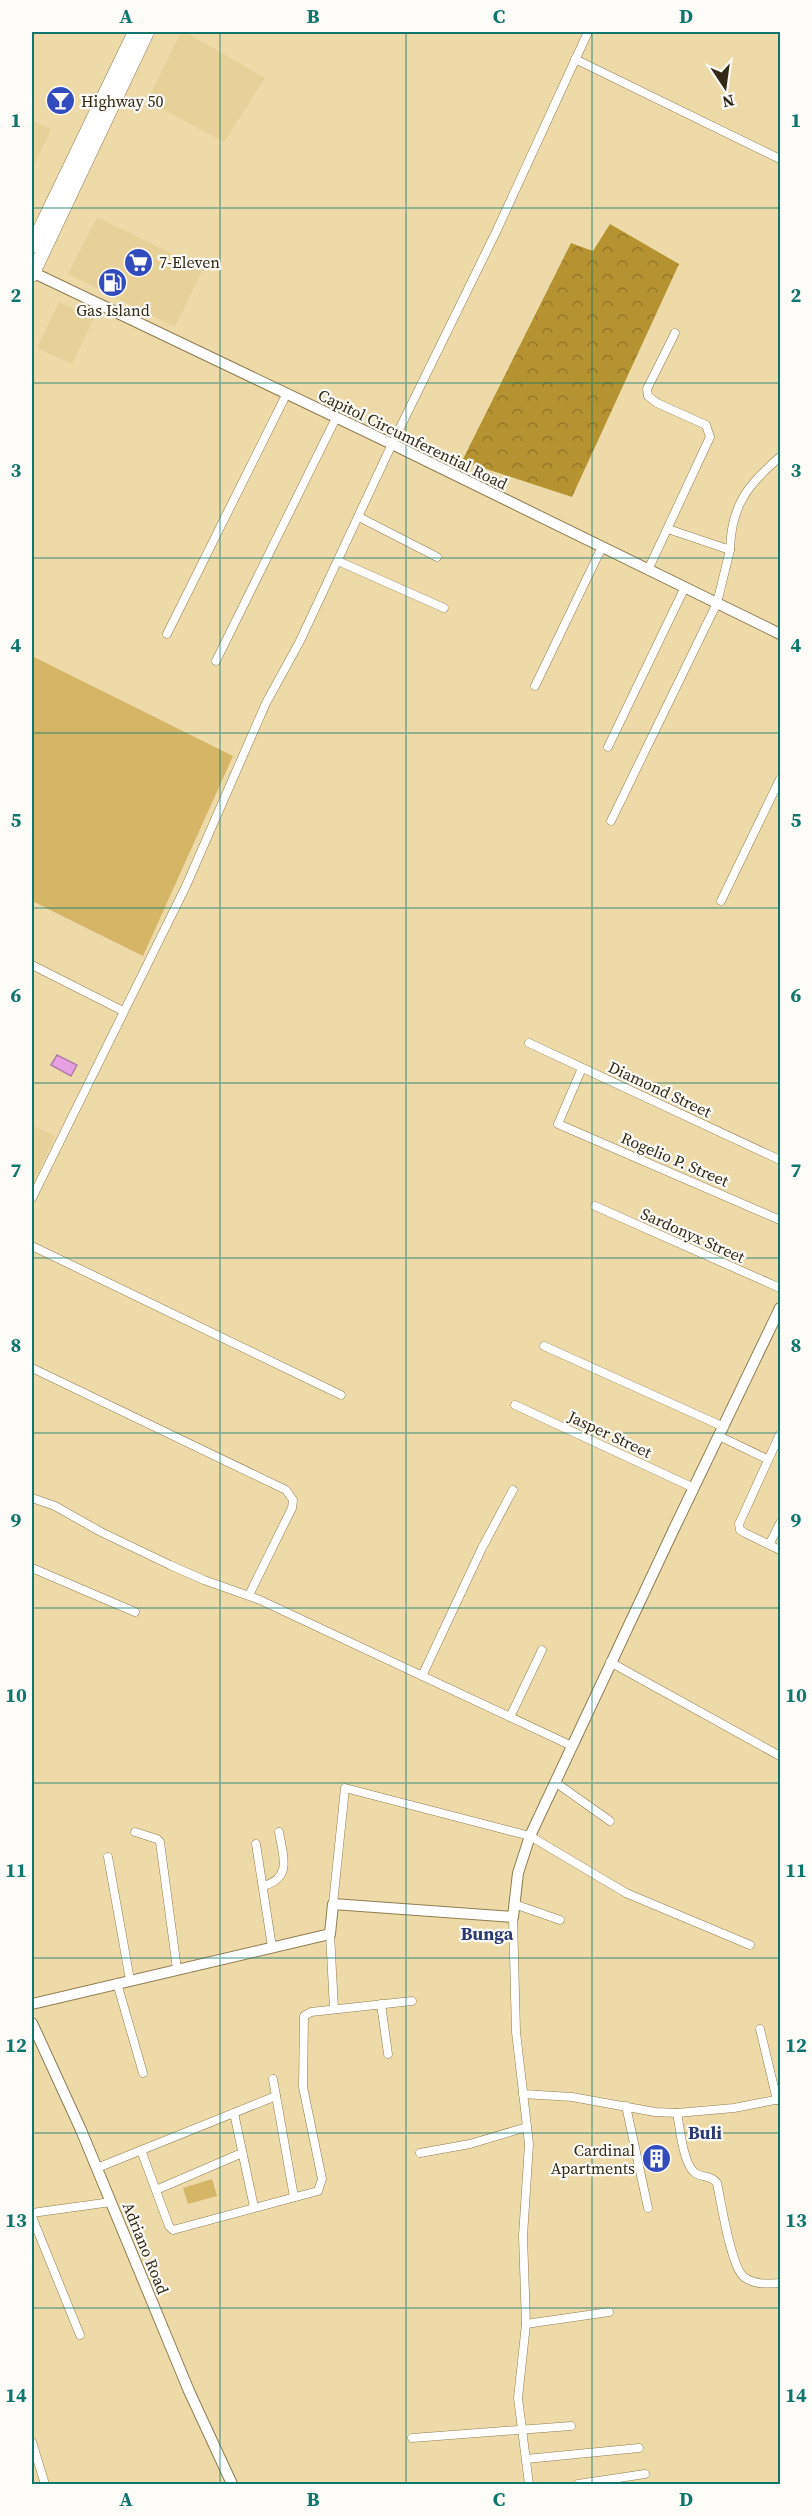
<svg xmlns="http://www.w3.org/2000/svg" width="812" height="2516" font-family="'Source Serif 4',serif">
<defs>
<pattern id="forest-crowns" width="20" height="18" patternUnits="userSpaceOnUse" patternTransform="scale(1.5)"><rect width="20" height="18" fill="#b69331"/><path d="M2 6a3 3 0 1 1 6 0M12 15a3 3 0 1 1 6 0" fill="none" stroke="#957829"/></pattern>
</defs>
<rect width="100%" height="100%" fill="#eedaa9"/>
<!-- built -->
<g fill="#e8d198">
<path d="M181,32h4l80,46 -41,64 -77,-41z"/>
<path d="M32,120l19,9 -19,41z"/>
<path d="M97,217l106,52 -28,58 -107,-53z"/>
<path d="M59,302l35,16 -22,46 -35,-16z"/>
<path d="M32,1125l23,11 -23,50z"/>
</g>
<!-- grass -->
<g fill="#d5b667">
<path d="M32,656l201,100 -90,200 -111,-55z"/>
<path d="M212,2179l5,17 -29,8 -5,-16z"/>
</g>
<!-- forest -->
<path fill="url(#forest-crowns)" d="M610,224l69,40 -107,233 -110,-36 109,-218 22,8z"/>
<!-- water -->
<path fill="#e7a0e3" stroke="#b17da6" stroke-width="1.5" d="M57,1055l20,10 -6,11 -20,-11z"/>
<g fill="none" stroke-linecap="round" stroke-linejoin="round">
<defs>
<g id="street">
<path d="M575,59l205,100"/>
<path d="M359,517l78,40"/>
<path d="M668,529l62,21c1,-44 18,-66 50,-93"/>
<path d="M338,561l106,47"/>
<path d="M648,570l62,-133 -4,-12 -49,-22 -9,-7 -1,-7 28,-56"/>
<path d="M167,634l119,-239"/>
<path d="M216,661l120,-243"/>
<path d="M535,686l67,-139"/>
<path d="M608,747l77,-160"/>
<path d="M611,821l106,-218 13,-53"/>
<path d="M721,901l59,-122"/>
<path d="M32,965l91,46"/>
<path d="M529,1043l251,117"/>
<path d="M582,1068l-24,56 222,96"/>
<path d="M32,1198l154,-312 80,-183 34,-62 92,-197 104,-212 92,-200"/>
<path d="M595,1206l185,82"/>
<path d="M32,1246l309,149"/>
<path d="M544,1346l180,81"/>
<path d="M32,1368l254,122 7,10 -1,8 -43,87"/>
<path d="M515,1405l179,83"/>
<path d="M780,1434l-41,90 1,6 5,3 35,17"/>
<path d="M719,1436l48,23"/>
<path d="M32,1498l23,8 46,26 69,33 34,15 56,20 312,146"/>
<path d="M769,1545l11,-22"/>
<path d="M32,1568l103,44"/>
<path d="M610,1662l170,94"/>
<path d="M422,1676l60,-128 31,-58"/>
<path d="M510,1717l32,-67"/>
<path d="M555,1782l55,39"/>
<path d="M135,1832l22,7 3,3 17,127"/>
<path d="M256,1844l16,103"/>
<path d="M108,1857l22,123"/>
<path d="M263,1886c30,-8 20,-30 16,-54"/>
<path d="M333,1904l12,-116 185,48 96,57 124,52"/>
<path d="M514,1904l46,16"/>
<path d="M513,1917l3,115 13,112 -6,92 3,88 -8,74 11,86"/>
<path d="M330,1934l4,75"/>
<path d="M117,1983l26,90"/>
<path d="M381,2004l7,50"/>
<path d="M760,2029l17,71"/>
<path d="M273,2079l21,118"/>
<path d="M523,2094l49,3 83,15 22,1 57,-5 46,-9"/>
<path d="M626,2106l22,102"/>
<path d="M234,2113l20,94"/>
<path d="M677,2113c3,15 6,51 18,60 8,5 16,2 22,10 4,19 14,84 27,94 11,8 24,7 36,6"/>
<path d="M141,2150l28,76 4,4 145,-39 4,-12 -19,-92 1,-71 7,-4 101,-11"/>
<path d="M420,2153l50,-9 57,-17"/>
<path d="M97,2168l179,-72"/>
<path d="M156,2190l86,-37"/>
<path d="M32,2213l79,-11"/>
<path d="M32,2217l48,118"/>
<path d="M526,2324l83,-12"/>
<path d="M412,2438l159,-12"/>
<path d="M32,2442l13,42"/>
<path d="M526,2459l113,-11"/>
<path d="M578,2484l67,-10"/>
</g>
<g id="secondary">
<path d="M32,272l360,172 388,190"/>
<path d="M32,2004l298,-70 3,-30 180,13 5,-44 12,-37 143,-305 107,-223"/>
<path d="M32,2023l49,107 108,261 43,93"/>
</g>
<g id="highway">
<path d="M32,246l103,-214"/>
<path d="M32,275l115,-243"/>
</g>
</defs>
<!-- street casing -->
<use href="#street" stroke="#907d4f" stroke-width="9"/>
<!-- secondary casing -->
<use href="#secondary" stroke="#907d4f" stroke-width="12"/>
<!-- highway casing -->
<use href="#highway" stroke="#907d4f" stroke-width="15"/>
<!-- street -->
<use href="#street" stroke="#fff" stroke-width="8"/>
<!-- secondary -->
<use href="#secondary" stroke="#fff" stroke-width="10"/>
<!-- highway -->
<use href="#highway" stroke="#fff" stroke-width="14"/>
</g>
<!-- grid -->
<path fill="none" stroke="#0f766e" stroke-width="1.5" stroke-opacity="0.55" d="M220,32v2452M406,32v2452M592,32v2452M32,208h748M32,383h748M32,558h748M32,733h748M32,908h748M32,1083h748M32,1258h748M32,1433h748M32,1608h748M32,1783h748M32,1958h748M32,2133h748M32,2308h748"/>
<!-- icons -->
<defs>
<symbol id="bar-disc" viewBox="-11 -11 22 22"><circle r="9.5" fill="#324cbd" stroke="#fefcf8"/><path d="M-6-5H6L.8 .8V4.5H3.5V6h-7V4.5H-.8V.8Z" fill="#fff"/></symbol>
<symbol id="supermarket-disc" viewBox="-11 -11 22 22"><circle r="9.5" fill="#324cbd" stroke="#fefcf8"/><path d="M-6-5.5h2.5l.6 2H6L4.5 2H-2.5L-4.4-4H-6ZM-1.5 3.2a1.3 1.3 0 1 0 .1 0ZM3 3.2a1.3 1.3 0 1 0 .1 0Z" fill="#fff"/></symbol>
<symbol id="fuel-disc" viewBox="-11 -11 22 22"><circle r="9.5" fill="#324cbd" stroke="#fefcf8"/><path d="M-5.5-6h7V0h2V4h1.3V-2.5L3-4.5l.8-.8L6-3V5H2.5V1h-1V6h-7ZM-4.2-4.7v3.2H.2V-4.7Z" fill="#fff"/></symbol>
<symbol id="building-disc" viewBox="-11 -11 22 22"><circle r="9.5" fill="#324cbd" stroke="#fefcf8"/><path d="M-4-6H4V6H1V3H-1V6H-4ZM-2.5-4.3h1.7v1.8h-1.7ZM.8-4.3h1.7v1.8H.8ZM-2.5-1h1.7V.8h-1.7ZM.8-1h1.7V.8H.8Z" fill="#fff"/></symbol>
</defs>
<g fill-rule="evenodd">
<use href="#bar-disc" x="44" y="84" width="33" height="33"/>
<use href="#supermarket-disc" x="122" y="246" width="33" height="33"/>
<use href="#fuel-disc" x="96" y="266" width="33" height="33"/>
<use href="#building-disc" x="640" y="2142" width="33" height="33"/>
</g>
<g text-anchor="middle" dominant-baseline="central" stroke-width="4.5" stroke-linejoin="round" paint-order="stroke">
<!-- poi labels -->
<g font-size="16" fill="#322a17" stroke="#fefcf8" text-anchor="start">
<text x="81" y="101">Highway 50</text>
<text x="159" y="262">7-Eleven</text>
<text x="113" y="310" text-anchor="middle">Gas Island</text>
<text x="635" y="2150" text-anchor="end">Cardinal<tspan x="635" dy="18">Apartments</tspan></text>
</g>
<!-- street labels -->
<g font-size="16" fill="#322a17" stroke="#fefcf8">
<text transform="translate(413 439) rotate(26)">Capitol Circumferential Road</text>
<text transform="translate(660 1089) rotate(25)">Diamond Street</text>
<text transform="translate(675 1159) rotate(23)">Rogelio P. Street</text>
<text transform="translate(693 1235) rotate(24)">Sardonyx Street</text>
<text transform="translate(610 1434) rotate(25)">Jasper Street</text>
<text transform="translate(146 2248) rotate(68)">Adriano Road</text>
</g>
<!-- neighbourhood labels -->
<g font-size="18" font-weight="bold" fill="#293a73" stroke="#fefcf8">
<text x="487" y="1933">Bunga</text>
<text x="705" y="2132">Buli</text>
</g>
</g>
<!-- border -->
<rect width="812" height="2516" fill="none" stroke="#fefcf8" stroke-width="66"/>
<!-- north arrow -->
<g transform="translate(725 87) rotate(167)" stroke="#fefcf8" stroke-width="4.5" paint-order="stroke">
<path d="M0-4.5L10 22L0 15L-10 22Z" fill="#322a17"/>
<text y="-9" font-size="16" font-weight="bold" text-anchor="middle" fill="#322a17">N</text>
</g>
<rect x="33" y="33" width="746" height="2450" fill="none" stroke="#0f766e" stroke-width="2"/>
<g font-size="20" text-anchor="middle" font-weight="bold" fill="#0f766e">
<text x="126" y="23">A</text>
<text x="313" y="23">B</text>
<text x="499" y="23">C</text>
<text x="686" y="23">D</text>
<text x="16" y="127">1</text>
<text x="796" y="127">1</text>
<text x="16" y="302">2</text>
<text x="796" y="302">2</text>
<text x="16" y="477">3</text>
<text x="796" y="477">3</text>
<text x="16" y="652">4</text>
<text x="796" y="652">4</text>
<text x="16" y="827">5</text>
<text x="796" y="827">5</text>
<text x="16" y="1002">6</text>
<text x="796" y="1002">6</text>
<text x="16" y="1177">7</text>
<text x="796" y="1177">7</text>
<text x="16" y="1352">8</text>
<text x="796" y="1352">8</text>
<text x="16" y="1527">9</text>
<text x="796" y="1527">9</text>
<text x="16" y="1702">10</text>
<text x="796" y="1702">10</text>
<text x="16" y="1877">11</text>
<text x="796" y="1877">11</text>
<text x="16" y="2052">12</text>
<text x="796" y="2052">12</text>
<text x="16" y="2227">13</text>
<text x="796" y="2227">13</text>
<text x="16" y="2402">14</text>
<text x="796" y="2402">14</text>
<text x="126" y="2506">A</text>
<text x="313" y="2506">B</text>
<text x="499" y="2506">C</text>
<text x="686" y="2506">D</text>
</g>
</svg>
